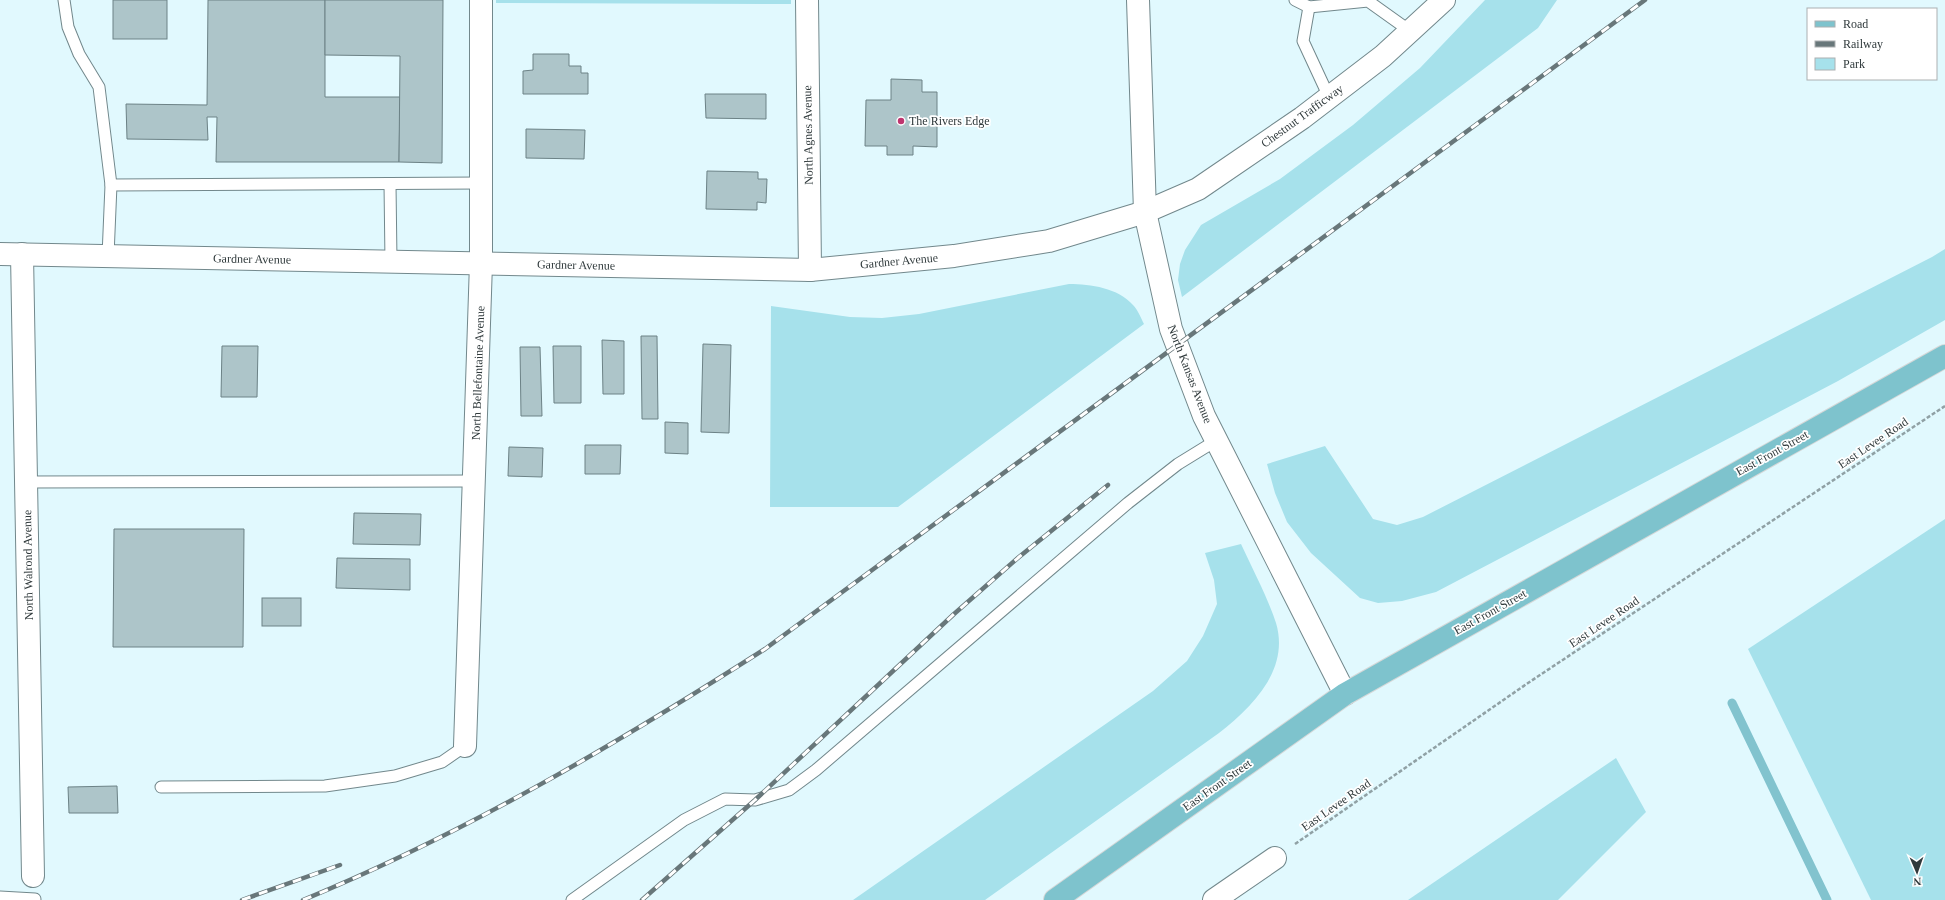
<svg xmlns="http://www.w3.org/2000/svg" width="1945" height="900" font-family="'Times New Roman',serif">
<rect width="100%" height="100%" fill="#e1f9fe"/>
<!-- green -->
<g fill="#a6e1eb">
<path d="M496,0h295v4l-295,-1z"/>
<path d="M1485,0h72l-19,28 -356,269 -4,-17 2,-16 5,-14 16,-25 79,-46 73,-54 67,-57z"/>
<path d="M1945,249v71l-107,61 -402,211 -34,9 -24,2 -18,-5 -49,-45 -24,-31 -12,-29 -8,-29 58,-18 48,73 24,6 26,-8 509,-260z"/>
<path d="M1069,284c22,0 49,4 64,21 5,5 8,13 11,19l-246,183h-128l1,-201 79,11 32,1 37,-4z"/>
<path d="M1945,519v381h-74l-123,-251z"/>
<path d="M1241,544c11,24 27,54 35,79 14,47 -24,84 -57,110l-234,167h-132l300,-209 34,-30 16,-25 14,-32 -3,-24 -9,-27z"/>
<path d="M1616,758l30,54 -88,88h-150z"/>
</g>
<g fill="none" stroke-linecap="round" stroke-linejoin="round">
<!-- stream -->
<path stroke="#82c3ce" stroke-width="9" d="M1732,703l95,197"/>
</g>
<!-- building -->
<g fill="#adc5c9" stroke="#6c8286">
<rect x="113" y="0" width="54" height="39"/>
<path d="M208,0h117v97h75l-1,65h-183l1,-45h-10l1,23 -81,-1 -1,-35 81,1z"/>
<path d="M325,0h118l-1,163 -43,-1 1,-106 -75,-1z"/>
<path d="M533,54h36v12h12v7h7v21h-65v-23l10,-1z"/>
<path d="M891,79l31,1v12h15v55l-24,-1v9h-26v-9h-22l1,-46h25z"/>
<path d="M705,94h61v25l-60,-1z"/>
<path d="M526,129l59,1 -1,29 -58,-1z"/>
<path d="M707,171l51,1v7h9l-1,24 -9,-1v8l-51,-1z"/>
<path d="M641,336h16l1,83h-16z"/>
<path d="M602,340l22,1v53h-21z"/>
<path d="M703,344l28,1 -2,88 -28,-1z"/>
<path d="M222,346h36l-1,51h-36z"/>
<path d="M553,346h28v57h-27z"/>
<path d="M520,347h20l2,69h-21z"/>
<path d="M665,422l23,1v31l-23,-1z"/>
<path d="M585,445h36l-1,29h-35z"/>
<path d="M509,447l34,1 -1,29 -34,-1z"/>
<path d="M354,513l67,1 -1,31 -67,-1z"/>
<path d="M114,529h130l-1,118h-130z"/>
<path d="M337,558l73,1v31l-74,-2z"/>
<rect x="262" y="598" width="39" height="28"/>
<path d="M117,786l1,27h-49l-1,-26z"/>
</g>
<g fill="none" stroke-linecap="round" stroke-linejoin="round">
<defs>
<g id="lane">
<path d="M64,0l4,27 11,27 20,33 12,98"/>
<path d="M1295,0l14,7 59,-6 42,30"/>
<path d="M1309,7l-6,34 26,56"/>
<path d="M390,184l1,77"/>
<path d="M108,256l3,-71 370,-2"/>
<path d="M26,482l449,-1"/>
<path d="M161,787l164,-1 70,-10 47,-14 23,-16"/>
<path d="M0,897l35,2"/>
<path d="M572,900l112,-80 41,-21 30,1 34,-10 27,-20 312,-267 50,-39 39,-24"/>
</g>
<g id="street">
<path d="M807,0l3,270"/>
<path d="M1138,0l7,212"/>
<path d="M22,254l11,622"/>
<path d="M465,746l16,-483v-263"/>
<path d="M1214,900l61,-42"/>
</g>
<g id="secondary">
<path d="M1145,212l26,117 33,87 141,278"/>
<path d="M0,254l810,16 144,-14 95,-15 96,-29 53,-23 104,-71 81,-62 61,-56"/>
</g>
<path id="primary" d="M1055,900l290,-206 600,-338"/>
</defs>
<!-- lane casing -->
<use href="#lane" stroke="#72888c" stroke-width="13"/>
<!-- street casing -->
<use href="#street" stroke="#72888c" stroke-width="24"/>
<!-- secondary casing -->
<use href="#secondary" stroke="#72888c" stroke-width="24"/>
<!-- primary casing -->
<use href="#primary" stroke="#d6d8d8" stroke-width="24"/>
<!-- path -->
<path stroke="#90a1a5" stroke-width="2.5" stroke-dasharray="4 2" stroke-linecap="butt" d="M1295,844l233,-161 417,-277"/>
<!-- lane -->
<use href="#lane" stroke="#fff" stroke-width="11"/>
<!-- street -->
<use href="#street" stroke="#fff" stroke-width="22"/>
<!-- secondary -->
<use href="#secondary" stroke="#fff" stroke-width="22"/>
<!-- primary -->
<use href="#primary" stroke="#7ec3cd" stroke-width="22"/>
<defs>
<g id="rail">
<path d="M242,900l98,-35"/>
<path d="M303,900c163,-67 315,-157 462,-251l880,-649"/>
<path d="M642,900l113,-100 199,-186 65,-57 89,-72"/>
</g>
</defs>
<!-- rail casing -->
<use href="#rail" stroke="#68777a" stroke-width="4.5"/>
<!-- rail -->
<use href="#rail" stroke="#fff" stroke-width="3" stroke-dasharray="9" stroke-linecap="butt"/>
</g>
<!-- markers -->
<circle fill="#bf356f" stroke="#fff" stroke-width="1.5" cx="901" cy="121" r="4"/>
<g text-anchor="middle" dominant-baseline="central" stroke-width="3.5" stroke-linejoin="round" paint-order="stroke">
<!-- street labels -->
<g font-size="12" fill="#303a3c" stroke="#fff">
<text transform="translate(1302 116) rotate(-36)">Chestnut Trafficway</text>
<text transform="translate(808 135) rotate(-91)">North Agnes Avenue</text>
<text transform="translate(252 259) rotate(1)">Gardner Avenue</text>
<text transform="translate(899 261) rotate(-5)">Gardner Avenue</text>
<text transform="translate(576 265) rotate(1)">Gardner Avenue</text>
<text transform="translate(478 373) rotate(-88)">North Bellefontaine Avenue</text>
<text transform="translate(1190 374) rotate(69)">North Kansas Avenue</text>
<text transform="translate(1873 443) rotate(-34)">East Levee Road</text>
<text transform="translate(1772 453) rotate(-29)">East Front Street</text>
<text transform="translate(28 565) rotate(-91)">North Walrond Avenue</text>
<text transform="translate(1490 612) rotate(-29)">East Front Street</text>
<text transform="translate(1604 622) rotate(-34)">East Levee Road</text>
<text transform="translate(1217 785) rotate(-35)">East Front Street</text>
<text transform="translate(1336 805) rotate(-35)">East Levee Road</text>
</g>
<!-- poi labels -->
<g font-size="12" fill="#303a3c" stroke="#fff" text-anchor="start">
<text x="909" y="121">The Rivers Edge</text>
</g>
</g>
<!-- legend -->
<rect x="1807" y="8" width="130" height="72" fill="#ffffff" stroke="#acb0b1"/>
<rect x="1815" y="21" width="20" height="6" fill="#7ec3cd" stroke="#acb0b1"/>
<text x="1843" y="28" font-size="12" fill="#303a3c">Road</text>
<rect x="1815" y="41" width="20" height="6" fill="#68777a" stroke="#acb0b1"/>
<text x="1843" y="48" font-size="12" fill="#303a3c">Railway</text>
<rect x="1815" y="58" width="20" height="12" fill="#a6e1eb" stroke="#acb0b1"/>
<text x="1843" y="68" font-size="12" fill="#303a3c">Park</text>
<!-- north arrow -->
<g transform="translate(1917 872) rotate(178)" stroke="#ffffff" stroke-width="3" paint-order="stroke">
<path d="M0-3L7 15L0 10L-7 15Z" fill="#303a3c"/>
<text y="-6" font-size="11" font-weight="bold" text-anchor="middle" fill="#303a3c">N</text>
</g>
</svg>
